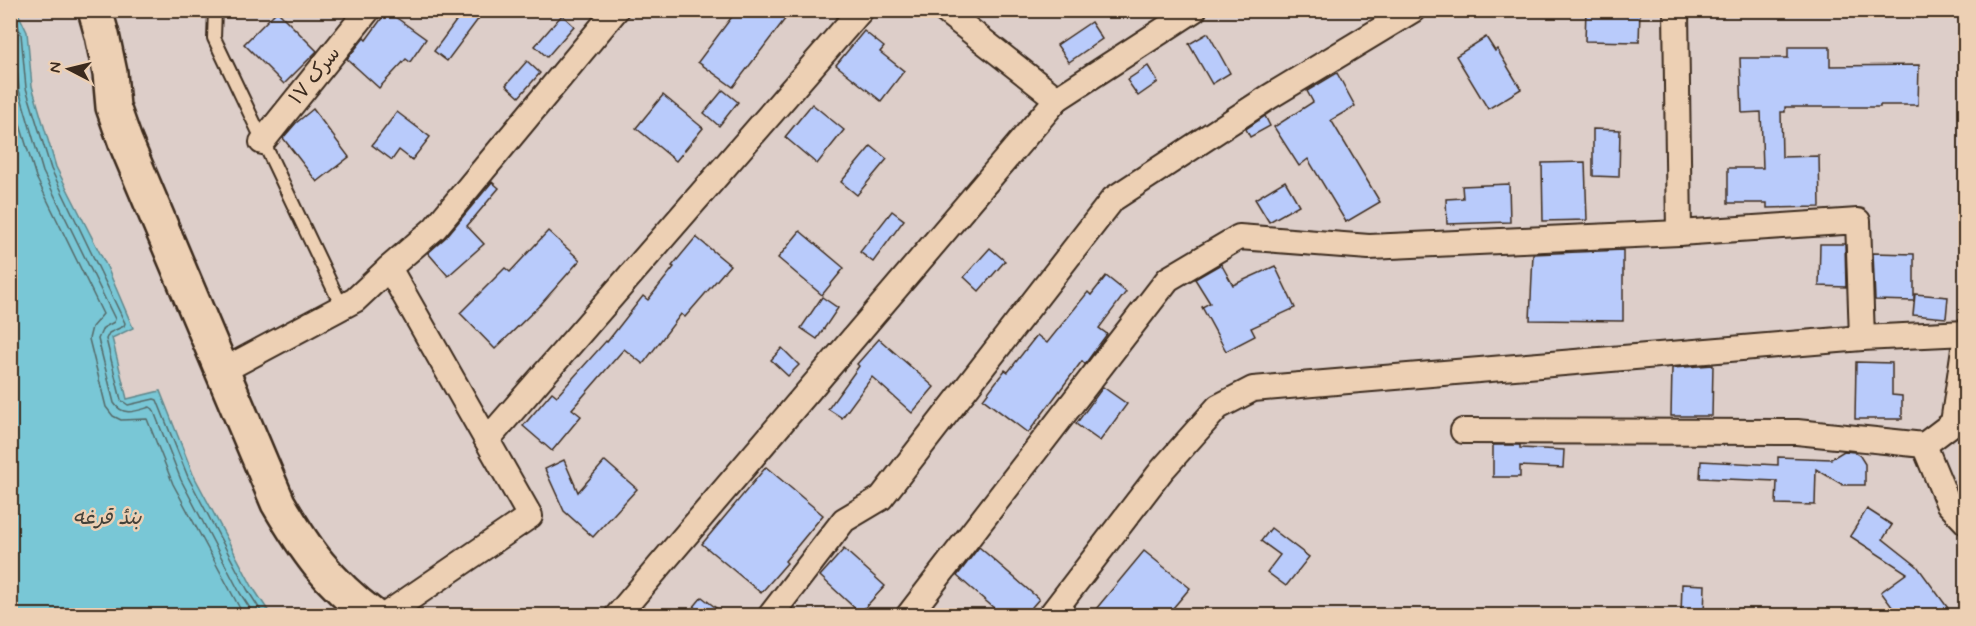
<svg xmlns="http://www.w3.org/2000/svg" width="1976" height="626" font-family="Mynerve,'Playpen Sans Arabic',sans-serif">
<rect width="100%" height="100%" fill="#ddcec9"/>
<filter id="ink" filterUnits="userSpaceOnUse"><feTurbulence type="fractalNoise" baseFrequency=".0167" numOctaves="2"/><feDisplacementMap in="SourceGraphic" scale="12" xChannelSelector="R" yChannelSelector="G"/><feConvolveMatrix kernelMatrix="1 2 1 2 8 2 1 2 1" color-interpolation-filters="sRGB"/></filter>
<g filter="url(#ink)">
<!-- water -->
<path fill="#79c7d6" stroke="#60888c" stroke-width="1.5" d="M10,11h7l10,21 5,54 24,81 51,100 26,61 -21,10 15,61 33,-8 33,83 59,112 19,29h-260z"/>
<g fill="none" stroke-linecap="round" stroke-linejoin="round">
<!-- shore -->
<g stroke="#546968" stroke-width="1.5">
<path d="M12,10l9,24 5,54 25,81 74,154 -1,3 -15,7 -3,6 15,61 7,5 26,-6 3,1 31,77 59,112 17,27"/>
<path d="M10,28l4,8 5,54 24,82 72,147 -1,3 -11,6 -5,11 16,64c9,14 22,8 36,4l3,2 28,71 59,113 15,23"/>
<path d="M10,92l26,85 67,137 -11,13 -3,12 17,68 7,9 8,4 26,-1 26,65 71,132"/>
</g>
</g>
<!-- building -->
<g fill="#b9cbfb" stroke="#3b2a1e" stroke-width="1.5">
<path d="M464,10h21l-38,51 -13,-10z"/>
<path d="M737,10h55l-59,77 -35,-25z"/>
<path d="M1586,10h54l-1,32 -54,-1z"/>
<path d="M277,11l40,40 -33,33 -40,-40z"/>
<path d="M387,11l39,28 -16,23 -4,-3 -27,29 -32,-29 17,-21 2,2z"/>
<path d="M562,15l12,11 -27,31 -12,-11z"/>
<path d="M1091,22l11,17 -33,23 -12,-17z"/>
<path d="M864,31l20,16 -4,5 24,19 -23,30 -45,-36z"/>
<path d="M1208,33l22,40 -18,11 -23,-40z"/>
<path d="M1486,37l9,14 2,-2 24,40 -33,20 -32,-53z"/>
<path d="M1788,47h42v19l89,-1 -1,40h-38v2h-95v5h-4l1,45 37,-1 1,51 -53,1v-5h-39v-35h35l-2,-56 -19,1 -2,-55h48z"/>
<path d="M527,61l13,12 -21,24 -13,-12z"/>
<path d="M1148,66l10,16 -20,14 -11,-16z"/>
<path d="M1337,73l18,33 -24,14 49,82 -34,20 -38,-63 -9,7 -25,-39 39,-25 -6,-11z"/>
<path d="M723,90l15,12 -19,24 -15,-13z"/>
<path d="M663,95l40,33 -27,33 -40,-33z"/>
<path d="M812,104l32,26 -27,34 -32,-27z"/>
<path d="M313,109l36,48 -32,25 -34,-44 13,-15z"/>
<path d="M397,112l33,25 -18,23 -13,-10 -7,10 -20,-15z"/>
<path d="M1265,116l5,10 -20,11 -4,-8z"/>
<path d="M1593,129l27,1 -1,47 -26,-1z"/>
<path d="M871,146l16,13 -30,36 -16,-13z"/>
<path d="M1585,162l2,58 -44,1 -1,-58z"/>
<path d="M1285,181l14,24 -30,17 -14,-23z"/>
<path d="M492,182l7,6 -32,38 17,18 -36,32 -20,-23 18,-16z"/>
<path d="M1509,184l1,38 -63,2 -1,-25 17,-1 -1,-12z"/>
<path d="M892,211l12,9 -31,42 -13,-10z"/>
<path d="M548,231l32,29 -39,44 -46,45 -35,-36 45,-45 5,4z"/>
<path d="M800,231l44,37 -22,27 -44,-37z"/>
<path d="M696,237l34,28 -45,52 -4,-3 -38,50 -19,-15 -52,60 9,7 -29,35 -29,-25 29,-34 5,4 49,-55 1,1 36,-46 5,4 26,-33 -2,-1z"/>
<path d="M1820,244h25l1,43 -27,-1z"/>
<path d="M990,248l15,13 -26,30 -15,-14z"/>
<path d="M1623,250v71l-93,-1 3,-66z"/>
<path d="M1873,253l41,1v47l-39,-1z"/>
<path d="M1221,264l12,21 42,-19 20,42 -44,20 4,8 -29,15 -24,-44 8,-4 -15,-24z"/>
<path d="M1106,276l20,16 -27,36 8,6 -22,30 -3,-3 -54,72 -45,-34 22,-29 3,2 29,-37 10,8 41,-51 3,3z"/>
<path d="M1915,294l33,3 -2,21 -33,-3z"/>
<path d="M822,297l16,11 -21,31 -16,-11z"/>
<path d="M879,339l55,48 -22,26 -40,-36 -30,41 -14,-9 31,-43 -2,-2z"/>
<path d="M782,348l17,17 -11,11 -17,-16z"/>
<path d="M1856,362l36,1v32l10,1v23h-47z"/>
<path d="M1713,365l-1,51h-41l1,-48z"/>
<path d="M1103,387l24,17 -27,37 -24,-17z"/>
<path d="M1493,445h27v3l44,2 -1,18 -43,-2v11h-27z"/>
<path d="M1844,451l10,1 6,4 5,8v21h-22l-27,-16 -1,36 -39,-1 1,-23 -77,-3 1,-17 77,4v-8l53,2z"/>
<path d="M564,460l14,32 27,-31 32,28 -44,48 -29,-26 -19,-42z"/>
<path d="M766,467l57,48 -38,46 2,2 -26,30 -59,-49z"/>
<path d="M1867,509l25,16 -9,14 34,27 36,49h-55l-17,-23 26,-19 -57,-37z"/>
<path d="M1271,528l38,29 -23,29 -19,-14 13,-17 -19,-14z"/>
<path d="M979,547l60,52 -14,16h-23l-45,-39z"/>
<path d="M844,549l41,37 -25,27 -40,-37z"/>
<path d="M1144,551l46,37 -23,27h-76z"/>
<path d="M1682,584l23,1 -1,30h-23z"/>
<path d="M702,597l23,18h-38z"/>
</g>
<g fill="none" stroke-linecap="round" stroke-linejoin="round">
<defs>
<path id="service" d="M215,10l-1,28 128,269"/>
<g id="minor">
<path d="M944,10l113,89"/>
<path d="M1676,10l3,223"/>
<path d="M262,142l106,-132"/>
<path d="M389,268l46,-40 181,-218"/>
<path d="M222,371l133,-71 34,-32 141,248 -146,100"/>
<path d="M1463,431l334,1 127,13 29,-22 13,-88"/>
<path d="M487,440l374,-430"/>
<path d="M1924,445l24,58 18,19"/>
<path d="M617,616l440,-517 137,-89"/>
<path d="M770,616l74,-96 37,-22 232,-299 156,-102 144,-87"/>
<path d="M908,616l260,-337 71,-42 130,10 310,-14 179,-12 4,117"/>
<path d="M1050,616l112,-146 56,-63 35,-18 609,-51 104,-5"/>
</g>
<path id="secondary" d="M95,10l7,25 8,38 3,34 12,34 153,362c28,48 50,79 95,113"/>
</defs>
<!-- service casing -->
<use href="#service" stroke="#3b2a1e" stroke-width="16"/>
<!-- minor casing -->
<use href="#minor" stroke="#3b2a1e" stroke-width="28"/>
<!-- secondary casing -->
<use href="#secondary" stroke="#3b2a1e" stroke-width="38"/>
<!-- service -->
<use href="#service" stroke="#edd0b4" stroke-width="12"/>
<!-- minor -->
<use href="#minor" stroke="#edd0b4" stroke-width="24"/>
<!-- secondary -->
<use href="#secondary" stroke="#edd0b4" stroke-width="33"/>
</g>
</g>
<g text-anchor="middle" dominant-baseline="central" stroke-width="5" stroke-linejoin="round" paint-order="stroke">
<!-- street labels -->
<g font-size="20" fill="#3b2a1e" stroke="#edd0b4">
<text transform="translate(315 76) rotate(-51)">سرک ۱۷</text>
</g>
<!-- water labels -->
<g font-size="21" font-style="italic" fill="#44423a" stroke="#edd0b4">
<text x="107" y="518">بندٔ قرغه</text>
</g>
</g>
<!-- margin -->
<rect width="1976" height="626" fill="none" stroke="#edd0b4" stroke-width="36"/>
<rect x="18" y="18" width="1940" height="590" fill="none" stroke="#3b2a1e" stroke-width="2" filter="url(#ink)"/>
<!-- north arrow -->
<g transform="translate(69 69) rotate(277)" stroke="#edd0b4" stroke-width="4.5" paint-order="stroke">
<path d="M0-4.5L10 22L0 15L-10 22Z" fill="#3b2a1e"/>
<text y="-9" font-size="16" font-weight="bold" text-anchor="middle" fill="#3b2a1e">N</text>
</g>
</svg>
